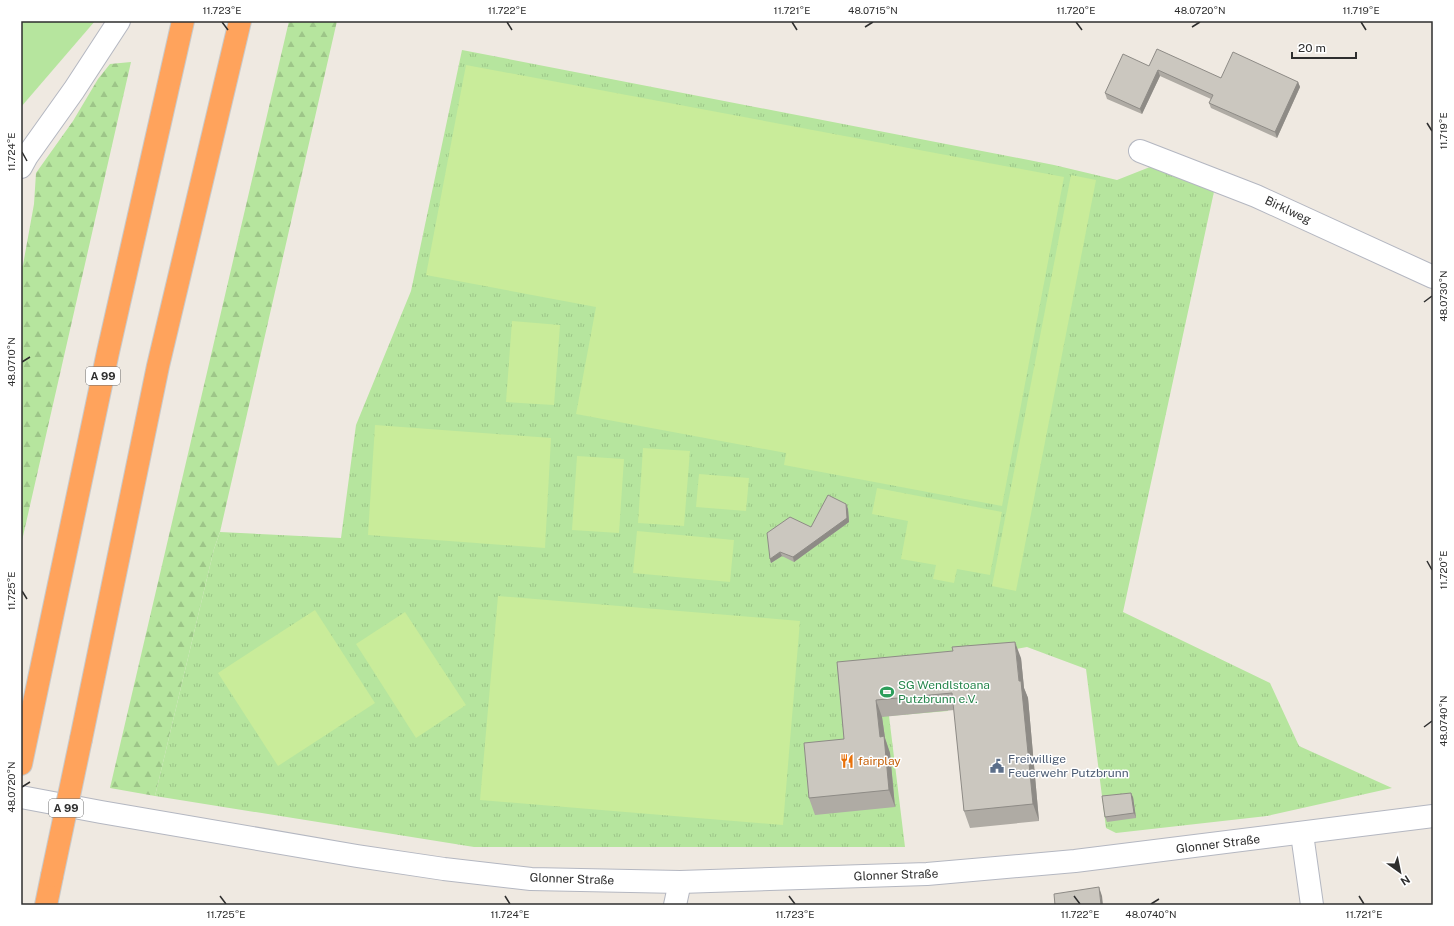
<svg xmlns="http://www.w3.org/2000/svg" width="1454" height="926" font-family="'Public Sans',sans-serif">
<defs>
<pattern id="forest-firs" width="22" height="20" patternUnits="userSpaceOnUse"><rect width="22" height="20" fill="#b6e59e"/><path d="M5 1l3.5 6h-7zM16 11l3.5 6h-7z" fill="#9dc588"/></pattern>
<pattern id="park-tufts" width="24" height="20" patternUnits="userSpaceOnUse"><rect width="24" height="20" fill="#b6e59e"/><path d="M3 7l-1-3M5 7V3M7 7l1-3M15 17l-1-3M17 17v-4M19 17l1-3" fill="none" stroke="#9dc588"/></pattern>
</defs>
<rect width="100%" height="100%" fill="#efe9e1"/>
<!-- grass -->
<path fill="#b6e59e" d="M21,21h74l-74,86z"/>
<!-- forest -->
<g fill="url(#forest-firs)">
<path d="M289,21h48l-117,511 -6,17 -59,247 -45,-8z"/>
<path d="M131,62l-110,483v-278l2,-2 11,-61 2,-31 37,-52 25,-42 12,-15z"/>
</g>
<!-- park -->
<path fill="url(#park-tufts)" d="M462,50l592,115 63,15 38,-15 60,22 -92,425 147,71 29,63 93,42 -125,28 -151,17 -10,-5 -20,-159 -59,-22 -83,15 4,49 -59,5 16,131h-431l-319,-51 59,-247 6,-17 121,6 15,-113 55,-134z"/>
<!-- pitch -->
<g fill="#c9ec9a">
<path d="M466,65l598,112 -62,329 -218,-41 2,-12 -210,-39 20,-107 -170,-32z"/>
<path d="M1071,175l25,5 -80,411 -24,-5z"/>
<path d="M512,321l48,4 -6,80 -48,-3z"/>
<path d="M375,425l176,13 -6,110 -177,-13z"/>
<path d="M643,448l47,3 -6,75 -46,-3z"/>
<path d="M577,456l47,3 -5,74 -47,-3z"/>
<path d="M699,474l50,4 -3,33 -50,-4z"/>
<path d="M877,488l125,24 -12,63 -33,-6 -3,14 -21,-4 3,-14 -35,-6 7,-38 -36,-7z"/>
<path d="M637,531l97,9 -4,42 -97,-9z"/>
<path d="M498,596l302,25 -17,204 -303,-25z"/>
<path d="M315,610l60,93 -97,63 -60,-93z"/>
<path d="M405,612l61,93 -50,33 -60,-94z"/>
</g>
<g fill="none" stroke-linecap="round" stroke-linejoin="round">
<defs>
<g id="minor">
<path d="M1140,151l116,45 177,81"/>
<path d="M21,167l6,-11 47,-66 45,-69"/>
<path d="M21,797l80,15 256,44 87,13 87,10 149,3 247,-8 148,-13 358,-45"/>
<path d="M1302,834l10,71"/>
<path d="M675,905l5,-23"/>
</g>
<g id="highway">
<path d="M81,739l77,-373 82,-345"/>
<path d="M21,764l87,-412 75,-331"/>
<path d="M46,905l6,-29"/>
</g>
</defs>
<!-- minor casing -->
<use href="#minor" stroke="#b4b7c1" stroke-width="24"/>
<!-- highway casing -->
<use href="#highway" stroke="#c9c9c9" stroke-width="24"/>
<!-- minor -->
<use href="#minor" stroke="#fff" stroke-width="22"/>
<!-- highway -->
<use href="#highway" stroke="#ffa35c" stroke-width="22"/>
<defs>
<path id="highway-bridge" d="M52,876l29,-137"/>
</defs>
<!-- highway-bridge casing -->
<use href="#highway-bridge" stroke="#c9c9c9" stroke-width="24" stroke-linecap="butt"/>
<!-- highway-bridge -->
<use href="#highway-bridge" stroke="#ffa35c" stroke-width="22"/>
</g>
<!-- wall -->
<g fill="#afaba4">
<path d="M1149,66l72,12 77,4 2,5 -23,51 -66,-30 -2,-5 2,-4 -51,-23 -18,38 -35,-15 -2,-6z"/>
<path d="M846,504l2,5 1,13 -55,40 -12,-6 -11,7 -1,-4 41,-32z"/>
<path d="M1021,658l3,30 4,10 11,123 -69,7 -6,-17 -10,-101 -72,7 3,21 5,15 5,54 -80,8 -6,-17 35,-59 -7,-77z"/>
<path d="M1133,797l3,21 -29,4 -2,-5z"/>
</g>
<!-- shaded-wall -->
<g fill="#8e8b86">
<path d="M1158,70l2,6 -18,38 -2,-5z"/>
<path d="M1298,82l2,5 -23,51 -2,-6z"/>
<path d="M846,504l2,5 1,13 -55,40 -1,-5z"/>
<path d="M780,552l2,4 -11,7 -1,-4z"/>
<path d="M1015,642l6,16 3,30 4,10 11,123 -6,-17z"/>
<path d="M876,700l6,17 3,21 5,15 5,54 -6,-17 -9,-53z"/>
<path d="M1131,793l2,4 3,21 -2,-5z"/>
<path d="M1099,887l3,9 1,9h-2z"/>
</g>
<!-- building -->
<g fill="#cbc7bf" stroke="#8e8b86">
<path d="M1157,49l64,29 12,-26 65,30 -23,50 -66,-29 4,-8 -55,-25 -18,39 -35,-16 18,-39 26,12z"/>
<path d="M828,495l18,9 1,14 -54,39 -13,-5 -10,7 -3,-26 23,-16 21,10z"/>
<path d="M1015,642l4,39h2l12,123 -69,7 -12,-118 -76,7 4,37 4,-1 5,54 -80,8 -5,-55 40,-4 -7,-77 116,-11 -1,-4z"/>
<path d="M1131,793l3,20 -29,4 -3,-21z"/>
<path d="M1099,887l2,18h-46l-1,-11z"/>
</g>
<!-- ticks -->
<path fill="none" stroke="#2e2e2e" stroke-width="1.5" d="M222,22l6,8M507,22l5,8M792,22l5,8M1076,22l6,8M1361,22l5,8M865,27l8,-5M1192,27l8,-5M1427,123l5,8M22,152l5,9M1424,302l8,-6M22,362l8,-5M1427,561l5,9M22,591l5,8M1424,727l8,-6M22,787l8,-5M220,896l6,8M505,896l5,8M789,896l6,8M1074,896l6,8M1359,896l5,8M1151,904l8,-5"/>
<!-- icons -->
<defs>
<symbol id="stadium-bare" viewBox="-9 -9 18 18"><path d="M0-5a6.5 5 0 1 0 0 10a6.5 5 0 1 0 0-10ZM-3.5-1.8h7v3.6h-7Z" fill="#2e9e5b" stroke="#fff" stroke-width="2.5" paint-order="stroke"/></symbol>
<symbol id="restaurant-bare" viewBox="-9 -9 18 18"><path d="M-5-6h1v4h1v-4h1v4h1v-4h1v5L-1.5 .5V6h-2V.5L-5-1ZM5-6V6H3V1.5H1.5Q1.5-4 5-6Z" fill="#e8710a" stroke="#fff" stroke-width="2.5" paint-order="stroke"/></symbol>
<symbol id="civic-bare" viewBox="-9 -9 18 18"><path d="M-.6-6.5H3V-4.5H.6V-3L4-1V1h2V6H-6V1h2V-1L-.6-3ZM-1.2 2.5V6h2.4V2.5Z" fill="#5c6f8a" stroke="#fff" stroke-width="2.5" paint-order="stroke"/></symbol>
</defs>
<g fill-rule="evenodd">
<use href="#stadium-bare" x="877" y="682" width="20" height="20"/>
<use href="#restaurant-bare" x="837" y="751" width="20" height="20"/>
<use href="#civic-bare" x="987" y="756" width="20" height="20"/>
</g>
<g text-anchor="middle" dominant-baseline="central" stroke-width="3" stroke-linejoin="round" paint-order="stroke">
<!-- shield labels -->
<g fill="#fff" stroke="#6d6d6d" stroke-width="1">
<rect x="86" y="367" width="34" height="18" rx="3"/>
<rect x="49" y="799" width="34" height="18" rx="3"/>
</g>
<g font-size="11" font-weight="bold" fill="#2e2e2e">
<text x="103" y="376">A 99</text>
<text x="66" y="808">A 99</text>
</g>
<!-- street labels -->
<g font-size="12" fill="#2e2e2e" stroke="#fff">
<text transform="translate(1288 210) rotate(25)">Birklweg</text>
<text transform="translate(1218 844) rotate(-7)">Glonner Straße</text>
<text transform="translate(896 875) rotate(-2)">Glonner Straße</text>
<text transform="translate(572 879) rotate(2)">Glonner Straße</text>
</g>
<!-- leisure labels -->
<g font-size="12" fill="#27864d" stroke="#fff" text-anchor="start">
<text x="898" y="685">SG Wendlstoana<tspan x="898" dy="14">Putzbrunn e.V.</tspan></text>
</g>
<!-- service labels -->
<g font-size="12" fill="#4e5e75" stroke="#fff" text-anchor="start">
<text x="1008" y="759">Freiwillige<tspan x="1008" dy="14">Feuerwehr Putzbrunn</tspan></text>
</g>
<!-- food labels -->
<g font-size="12" fill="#c56008" stroke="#fff" text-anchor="start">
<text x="858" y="761">fairplay</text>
</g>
</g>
<!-- border -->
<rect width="1454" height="926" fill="none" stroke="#ffffff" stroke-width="44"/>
<!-- north arrow -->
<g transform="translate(1400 872) rotate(147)" stroke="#ffffff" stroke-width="3" paint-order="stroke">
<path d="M0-3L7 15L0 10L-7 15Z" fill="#2e2e2e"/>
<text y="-6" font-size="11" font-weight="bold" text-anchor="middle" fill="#2e2e2e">N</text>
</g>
<!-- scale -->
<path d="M1292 52v6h64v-6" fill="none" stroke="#2e2e2e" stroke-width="2"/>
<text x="1298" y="52" font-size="12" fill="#2e2e2e" stroke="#ffffff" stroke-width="3" paint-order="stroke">20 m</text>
<rect x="22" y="22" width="1410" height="882" fill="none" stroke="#2e2e2e" stroke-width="1.5"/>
<g font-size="10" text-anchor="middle" fill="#2e2e2e">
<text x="222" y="14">11.723°E</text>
<text x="507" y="14">11.722°E</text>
<text x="792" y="14">11.721°E</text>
<text x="873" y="14">48.0715°N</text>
<text x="1076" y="14">11.720°E</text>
<text x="1200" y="14">48.0720°N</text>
<text x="1361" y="14">11.719°E</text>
<text transform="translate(1443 131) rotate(-90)" y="4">11.719°E</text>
<text transform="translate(11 152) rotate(-90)" y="4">11.724°E</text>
<text transform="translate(1443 296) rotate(-90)" y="4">48.0730°N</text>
<text transform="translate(11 362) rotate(-90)" y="4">48.0710°N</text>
<text transform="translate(1443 570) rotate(-90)" y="4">11.720°E</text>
<text transform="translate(11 591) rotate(-90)" y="4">11.725°E</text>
<text transform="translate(1443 721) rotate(-90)" y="4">48.0740°N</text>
<text transform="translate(11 787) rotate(-90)" y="4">48.0720°N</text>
<text x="226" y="918">11.725°E</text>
<text x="510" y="918">11.724°E</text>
<text x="795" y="918">11.723°E</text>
<text x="1080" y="918">11.722°E</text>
<text x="1151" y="918">48.0740°N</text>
<text x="1364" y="918">11.721°E</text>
</g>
</svg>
